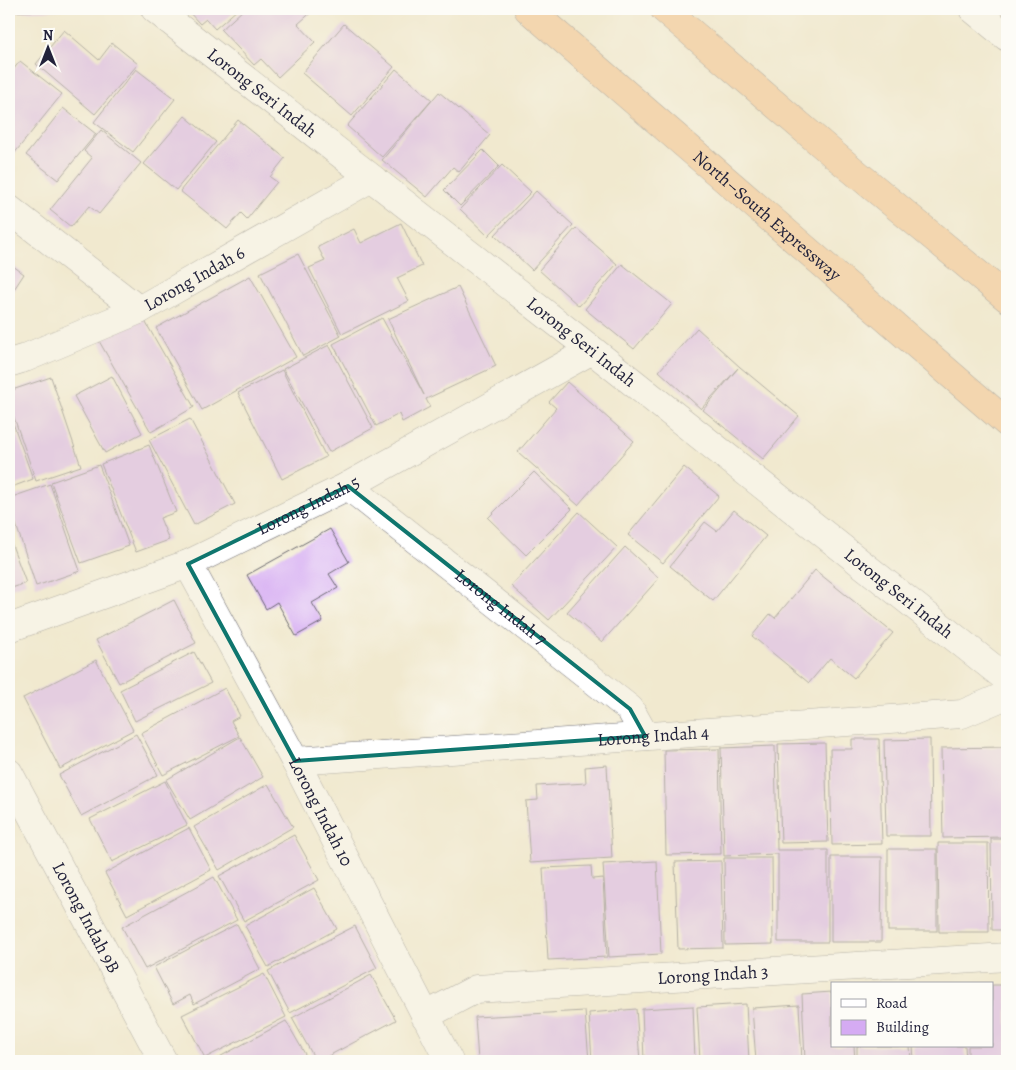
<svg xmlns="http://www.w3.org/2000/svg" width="1016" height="1070" font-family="Alegreya,serif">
<rect width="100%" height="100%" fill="#fdfcf7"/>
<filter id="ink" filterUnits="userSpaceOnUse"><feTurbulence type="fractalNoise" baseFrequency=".02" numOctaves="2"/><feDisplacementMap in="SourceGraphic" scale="10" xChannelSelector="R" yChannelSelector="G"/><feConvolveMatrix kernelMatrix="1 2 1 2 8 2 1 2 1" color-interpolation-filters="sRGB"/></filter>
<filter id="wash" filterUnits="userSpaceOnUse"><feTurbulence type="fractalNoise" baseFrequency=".0096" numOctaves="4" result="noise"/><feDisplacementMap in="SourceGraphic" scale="20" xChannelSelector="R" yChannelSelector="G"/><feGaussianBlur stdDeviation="1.12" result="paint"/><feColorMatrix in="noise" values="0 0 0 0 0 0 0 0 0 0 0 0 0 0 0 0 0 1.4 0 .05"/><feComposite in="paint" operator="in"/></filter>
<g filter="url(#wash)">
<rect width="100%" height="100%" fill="#f1e9cf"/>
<g id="blocks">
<!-- building -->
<g fill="#d5abf3">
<path d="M9,9h50v1l-50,2z"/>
<path d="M186,9h52l-23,20 -9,-10 -6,5z"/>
<path d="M244,9h71l-17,15 17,18 -37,35 -17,-18 -7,6 -33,-35z"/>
<path d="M344,24l50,43 -42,49 -50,-43z"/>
<path d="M64,30l35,30 13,-17 26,21 -43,50 -59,-50z"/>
<path d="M20,61l42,33 -53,66v-85z"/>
<path d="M136,69l39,30 -42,53 -39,-30z"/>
<path d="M396,69l36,31 -50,57 -35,-31z"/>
<path d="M439,92l51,43 -31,37 -6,-5 -26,30 -45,-37z"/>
<path d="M63,108l33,26 -38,46 -32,-25z"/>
<path d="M185,116l31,26 -40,48 -32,-26z"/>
<path d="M238,120l47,38 -15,19 7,5 -30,37 -6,-6 -14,16 -47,-38z"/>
<path d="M101,130l40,33 -42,51 -10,-8 -18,21 -21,-17 42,-52 -8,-7z"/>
<path d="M483,150l16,16 -39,40 -16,-16z"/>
<path d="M502,165l29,27 -43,44 -28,-27z"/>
<path d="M536,191l37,34 -41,45 -37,-35z"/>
<path d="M401,223l21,43 -25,12 12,23 -67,33 -33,-66 16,-7 -7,-14 36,-18 7,14z"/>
<path d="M576,228l41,36 -38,42 -40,-36z"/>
<path d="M298,254l43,82 -38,20 -43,-83z"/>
<path d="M9,263l15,11 -15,23z"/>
<path d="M622,264l50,40 -38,45 -49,-40z"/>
<path d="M250,276l46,81 -94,53 -46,-82z"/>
<path d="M458,287l38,79 -70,33 4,8 -28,15 -3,-8 -23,12 -43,-82 49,-26 42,77 -36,-76z"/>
<path d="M142,316l52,91 -43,25 -52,-91z"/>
<path d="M697,328l43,39 59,49 -36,43 -60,-49 35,-42 -37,41 -42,-38z"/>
<path d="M329,345l44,83 -44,24 -46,-83z"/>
<path d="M282,370l44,87 -44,22 -44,-86z"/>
<path d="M112,376l30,57 -37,20 -31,-57z"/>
<path d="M51,377l30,89 -45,15 -27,-78v-12z"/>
<path d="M567,382l67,59 -56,64 -60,-53 38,-44 -7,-6z"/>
<path d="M9,412l24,67 -24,9z"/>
<path d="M190,419l45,85 -41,21 -45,-85z"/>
<path d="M149,445l27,67 -16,6 9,22 -33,12 -35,-88z"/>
<path d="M99,465l30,81 -48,17 -30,-81z"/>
<path d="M684,467l35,29 -56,67 -35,-28z"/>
<path d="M534,472l38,37 -46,46 -38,-37z"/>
<path d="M50,484l30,87 -44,15 -27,-83v-5z"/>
<path d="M734,510l32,26 -53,65 -43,-35 35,-44 12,9z"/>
<path d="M579,512l38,35 -68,73 -38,-34z"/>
<path d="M330,529l19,33 -20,12 9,14 -26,15 11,18 -27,15 -19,-34 -11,7 -19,-34z"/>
<path d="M9,537l17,46 -17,6z"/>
<path d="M625,547l34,31 -57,64 -35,-30z"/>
<path d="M815,570l78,63 -39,45 -24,-20 -21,25 -57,-47 18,-22 5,4z"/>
<path d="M174,600l22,43 -77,40 -23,-43z"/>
<path d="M194,652l17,31 -76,38 -15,-31z"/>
<path d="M96,660l37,70 -73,39 -37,-71z"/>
<path d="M225,688l15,28 -9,5 8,15 -76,39 -22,-42z"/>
<path d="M136,734l22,41 -77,41 -22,-41z"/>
<path d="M240,737l23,40 -73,43 -24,-40z"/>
<path d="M852,739h27l3,105 -50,1 -2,-96h22z"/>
<path d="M930,739l1,97h-45l-2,-96z"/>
<path d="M825,743l3,99 -47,1 -3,-99z"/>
<path d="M775,746l2,104h51v92h-50v-88l-54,2 -3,-108z"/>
<path d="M1007,747l-1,90 -63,1 -2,-90z"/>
<path d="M719,749l2,105 -55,1 -2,-105z"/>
<path d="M607,765l5,93 -82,5 -4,-62 12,-1 -1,-14 49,-3 -1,-16z"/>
<path d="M165,781l22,44 -75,37 -22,-43z"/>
<path d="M268,784l25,43 -74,43 -25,-43z"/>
<path d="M189,828l22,42 -84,45 -22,-42z"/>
<path d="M294,835l25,45 -75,41 -25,-45z"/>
<path d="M991,839h16v91h-15z"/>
<path d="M938,843h50l1,89h-50z"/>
<rect x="888" y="849" width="49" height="82"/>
<path d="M831,857h51l-1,85h-50z"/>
<path d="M724,858h48l1,86 -48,1z"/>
<path d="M657,861l4,93 -52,3 -6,-93z"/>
<path d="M721,861l2,87 -45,1 -3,-87z"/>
<path d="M591,866l1,13 11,-1 4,79 -59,3 -5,-92z"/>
<path d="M214,877l23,43 -92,49 -23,-42z"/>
<path d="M314,888l23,41 -69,38 -23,-41z"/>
<path d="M237,924l23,45 -66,35 -4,-9 -17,9 -19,-37z"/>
<path d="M355,926l22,42 -87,45 -22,-42z"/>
<path d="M264,974l22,43 -81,41 -23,-43z"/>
<path d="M371,975l25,45 -77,41h-3l-24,-43z"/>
<path d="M992,985h15v76h-39v-15h24z"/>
<path d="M832,992v54h22l1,15h-50l-3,-67z"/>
<path d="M746,1004l3,57h-49l-3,-54z"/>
<path d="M799,1005l3,56h-46l-4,-53z"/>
<path d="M693,1006l2,55h-51l-2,-52z"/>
<path d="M636,1009l4,52h-48l-3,-48z"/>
<path d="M585,1011l4,50h-111l-3,-44z"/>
<path d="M286,1021l23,40h-97z"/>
<path d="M857,1046h53l1,15h-54z"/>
<path d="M913,1046h52l1,15h-52z"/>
</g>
</g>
</g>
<g filter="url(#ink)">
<use href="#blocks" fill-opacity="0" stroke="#6a686f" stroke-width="1"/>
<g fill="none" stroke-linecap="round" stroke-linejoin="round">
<defs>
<g id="minor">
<path id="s1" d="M155,9l437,341 415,329"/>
<path d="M973,9l34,28"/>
<path d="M9,209l130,101"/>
<path id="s2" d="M9,363l16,-5 114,-48 232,-132"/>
<path id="s3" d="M348,486l282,223 15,27"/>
<path id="s4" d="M188,564l107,197 154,300"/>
<path id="s5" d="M9,628l179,-64 160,-78 244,-136"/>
<path id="s6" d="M295,761l667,-47 45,-19"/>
<path id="s7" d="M9,773l154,288"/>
<path id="s8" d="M425,1016l51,-27 531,-32"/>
</g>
<g id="highway">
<path id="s9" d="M528,9l479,414"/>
<path d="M664,9l168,144 175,145"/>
</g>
</defs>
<!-- minor casing -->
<use href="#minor" stroke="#6a686f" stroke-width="29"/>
<!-- highway casing -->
<use href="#highway" stroke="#6a686f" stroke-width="29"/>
<!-- minor -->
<use href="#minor" stroke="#fff" stroke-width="28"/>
<!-- highway -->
<use href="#highway" stroke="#f6be87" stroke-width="28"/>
</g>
</g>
<!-- marked area -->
<path d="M0 0H1016V1070H0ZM348,486l282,223 15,27 -350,25 -107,-197z" fill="#f1e9cf" fill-opacity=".55" fill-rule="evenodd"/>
<path fill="none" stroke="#0f766e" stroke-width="4" stroke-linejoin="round" d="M348,486l282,223 15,27 -350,25 -107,-197z"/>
<g text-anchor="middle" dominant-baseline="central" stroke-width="4.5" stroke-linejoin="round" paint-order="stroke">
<!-- street labels -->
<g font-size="18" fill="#22223b" stroke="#fdfcf7">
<text stroke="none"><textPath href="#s1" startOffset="136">Lorong Seri Indah</textPath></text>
<text stroke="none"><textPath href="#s9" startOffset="316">North–South Expressway</textPath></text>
<text stroke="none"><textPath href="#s2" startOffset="204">Lorong Indah 6</textPath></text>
<text stroke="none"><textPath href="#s1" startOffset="541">Lorong Seri Indah</textPath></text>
<text stroke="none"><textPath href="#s5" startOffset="324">Lorong Indah 5</textPath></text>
<text stroke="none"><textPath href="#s1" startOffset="946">Lorong Seri Indah</textPath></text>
<text stroke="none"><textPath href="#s3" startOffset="195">Lorong Indah 7</textPath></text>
<text stroke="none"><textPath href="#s6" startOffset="359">Lorong Indah 4</textPath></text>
<text stroke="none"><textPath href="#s4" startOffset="281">Lorong Indah 10</textPath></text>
<text stroke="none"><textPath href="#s7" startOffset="164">Lorong Indah 9B</textPath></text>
<text stroke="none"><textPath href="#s8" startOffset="295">Lorong Indah 3</textPath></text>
</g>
</g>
<!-- margin -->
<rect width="1016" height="1070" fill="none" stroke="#fdfcf7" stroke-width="30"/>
<!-- legend -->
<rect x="831" y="982" width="162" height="65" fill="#fdfcf7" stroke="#a5a5ac"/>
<rect x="841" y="999" width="25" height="8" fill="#ffffff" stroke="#a5a5ac"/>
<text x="876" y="1008" font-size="15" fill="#22223b">Road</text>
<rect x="841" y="1020" width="25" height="15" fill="#d5abf3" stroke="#a5a5ac"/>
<text x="876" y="1032" font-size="15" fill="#22223b">Building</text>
<!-- north arrow -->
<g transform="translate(48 48)" stroke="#fdfcf7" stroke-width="4" paint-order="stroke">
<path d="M0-4L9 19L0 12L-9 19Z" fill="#22223b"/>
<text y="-8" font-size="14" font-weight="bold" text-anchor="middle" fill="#22223b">N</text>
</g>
</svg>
